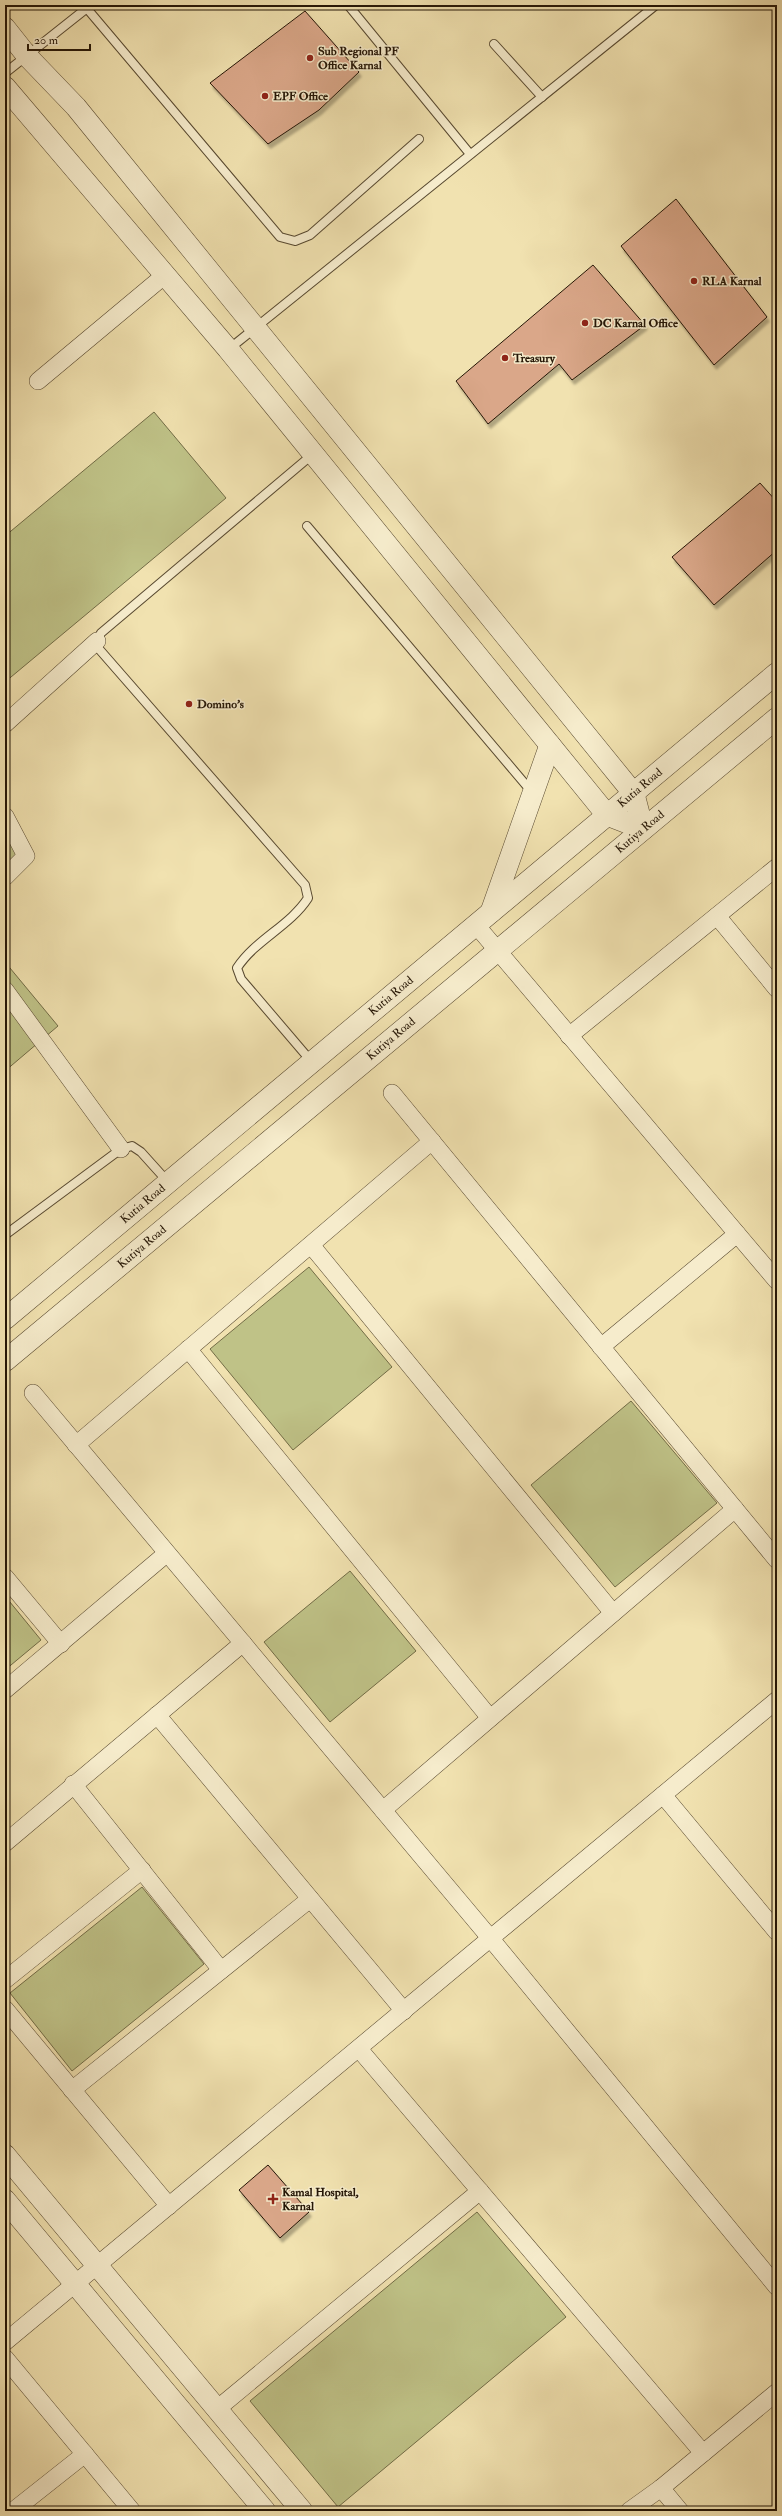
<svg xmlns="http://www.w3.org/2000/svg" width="782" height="2516" font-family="'IM FELL Double Pica',serif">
<defs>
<filter id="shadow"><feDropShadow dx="2.5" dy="4.5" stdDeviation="1" flood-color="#0004"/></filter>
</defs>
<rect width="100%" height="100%" fill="#f1e2b0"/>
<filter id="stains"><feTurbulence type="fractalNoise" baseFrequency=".005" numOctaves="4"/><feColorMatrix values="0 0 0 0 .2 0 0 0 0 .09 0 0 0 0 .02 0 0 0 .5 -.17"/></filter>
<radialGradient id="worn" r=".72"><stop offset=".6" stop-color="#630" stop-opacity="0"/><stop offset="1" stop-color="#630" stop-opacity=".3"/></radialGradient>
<!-- green -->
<g fill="#bfc287" stroke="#726c46">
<path d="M154,412l72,86 -221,184v-146z"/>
<path d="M5,824l29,35 -29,24z"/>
<path d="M5,962l53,64 -53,45z"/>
<path d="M309,1267l83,100 -99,83 -83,-101z"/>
<path d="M631,1401l86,102 -102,84 -84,-102z"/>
<path d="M350,1571l66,80 -86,71 -66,-80z"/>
<path d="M5,1596l36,44 -36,30z"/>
<path d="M142,1887l62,77 -132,107 -62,-78z"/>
<path d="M477,2212l89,105 -228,190 -88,-106z"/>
</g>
<!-- building -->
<g fill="#daa789" stroke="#251606" filter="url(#shadow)">
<path d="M305,11l54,61 -40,38 -51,34 -58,-61z"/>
<path d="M676,199l91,118 -53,48 -93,-119z"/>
<path d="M593,265l52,60 -73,55 -13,-16 -71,60 -32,-43z"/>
<path d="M760,483l17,19v48l-63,55 -42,-48z"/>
<path d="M268,2165l41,47 -29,26 -41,-48z"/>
</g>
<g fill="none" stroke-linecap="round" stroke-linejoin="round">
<defs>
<g id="service">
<path d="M84,5l196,232 15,4 15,-6 109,-96"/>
<path d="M348,5l122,149"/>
<path d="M494,44l48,53"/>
<path d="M5,73l82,-65"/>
<path d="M229,349l427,-344"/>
<path d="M307,526l224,265"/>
<path d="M311,1061l-70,-82 -4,-11c18,-28 53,-42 71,-70l-3,-13 -206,-236 -2,-8 4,-8 212,-179"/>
<path d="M5,1235l116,-86 11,-3 9,6 27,30"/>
</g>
<g id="minor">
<path d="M38,381l127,-106"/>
<path d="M5,724l92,-83"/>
<path d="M5,816l21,40 -21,21"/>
<path d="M717,916l60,73"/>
<path d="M476,925l301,356"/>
<path d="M5,990l116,159"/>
<path d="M569,1036l208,-169"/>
<path d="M392,1093l385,467"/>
<path d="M311,1245l302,368"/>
<path d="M601,1347l136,-113"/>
<path d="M188,1349l302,369"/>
<path d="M33,1393l458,546 286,348"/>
<path d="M76,1445l356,-304"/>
<path d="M5,1577l56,67"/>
<path d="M5,1690l161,-136"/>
<path d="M157,1715l247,296"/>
<path d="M73,1784l148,186"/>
<path d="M663,1795l114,137"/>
<path d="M383,1810l352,-301"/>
<path d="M5,1843l238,-200"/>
<path d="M5,1980l137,-110"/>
<path d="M5,2009l164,197"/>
<path d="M359,2049l344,404"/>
<path d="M72,2090l238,-191"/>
<path d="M5,2342l772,-642"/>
<path d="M5,2358l127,153"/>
<path d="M217,2409l263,-218"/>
<path d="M661,2488l19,23"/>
<path d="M13,2511l72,-57"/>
<path d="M629,2511l32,-23 116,-96"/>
</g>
<g id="tertiary">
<path d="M5,28l23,29 48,50 558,687 9,35"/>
<path d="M5,87l223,262 379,466 36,14"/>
<path d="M491,912l59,-167"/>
<path d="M5,1319l772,-646"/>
<path d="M5,1361l772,-643"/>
<path d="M5,2155l297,356"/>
<path d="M5,2200l260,311"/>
</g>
</defs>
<!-- service casing -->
<use href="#service" stroke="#584930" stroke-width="10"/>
<!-- minor casing -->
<use href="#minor" stroke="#584930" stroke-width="18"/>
<!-- tertiary casing -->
<use href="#tertiary" stroke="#584930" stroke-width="22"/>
<!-- service -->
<use href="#service" stroke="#f6eccc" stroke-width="8"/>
<!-- minor -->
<use href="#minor" stroke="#f6eccc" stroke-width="17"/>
<!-- tertiary -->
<use href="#tertiary" stroke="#f6eccc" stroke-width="21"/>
</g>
<!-- markers -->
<g fill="#8f2418" stroke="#f6eccc" stroke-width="1.5">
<circle cx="310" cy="58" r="4"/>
<circle cx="265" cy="96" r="4"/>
<circle cx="694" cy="281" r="4"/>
<circle cx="585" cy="323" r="4"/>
<circle cx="505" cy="358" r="4"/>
<circle cx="189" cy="704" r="4"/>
<path d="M271 2193h4v4h4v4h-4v4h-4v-4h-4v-4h4z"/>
</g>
<g text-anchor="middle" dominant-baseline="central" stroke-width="3" stroke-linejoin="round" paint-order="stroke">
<!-- poi labels -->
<g font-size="12" font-weight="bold" fill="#251606" stroke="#f6eccc" text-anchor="start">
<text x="318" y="51">Sub Regional PF<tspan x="318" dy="14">Office Karnal</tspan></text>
<text x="273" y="96">EPF Office</text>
<text x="702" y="281">RLA Karnal</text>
<text x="593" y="323">DC Karnal Office</text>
<text x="513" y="358">Treasury</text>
<text x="197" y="704">Domino's</text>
<text x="282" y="2192">Kamal Hospital,<tspan x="282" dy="14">Karnal</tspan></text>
</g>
<!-- street labels -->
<g font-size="12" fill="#251606" stroke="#f6eccc">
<text transform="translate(640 788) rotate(-40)">Kutia Road</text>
<text transform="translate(640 832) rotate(-40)">Kutiya Road</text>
<text transform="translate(391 996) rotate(-40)">Kutia Road</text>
<text transform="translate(391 1039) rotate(-40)">Kutiya Road</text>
<text transform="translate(143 1204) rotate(-40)">Kutia Road</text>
<text transform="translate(142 1247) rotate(-40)">Kutiya Road</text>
</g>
</g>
<!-- margin -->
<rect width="782" height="2516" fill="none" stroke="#f1e2b0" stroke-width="20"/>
<rect x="6" y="6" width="770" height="2504" fill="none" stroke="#251606" stroke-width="2"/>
<rect x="10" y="10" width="762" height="2496" fill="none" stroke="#251606"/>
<!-- scale -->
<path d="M28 44v6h62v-6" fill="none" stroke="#251606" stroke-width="2"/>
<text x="34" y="44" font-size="12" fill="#251606" stroke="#f6eccc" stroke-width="3" paint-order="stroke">20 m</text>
<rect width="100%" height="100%" filter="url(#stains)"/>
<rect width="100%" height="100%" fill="url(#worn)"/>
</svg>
